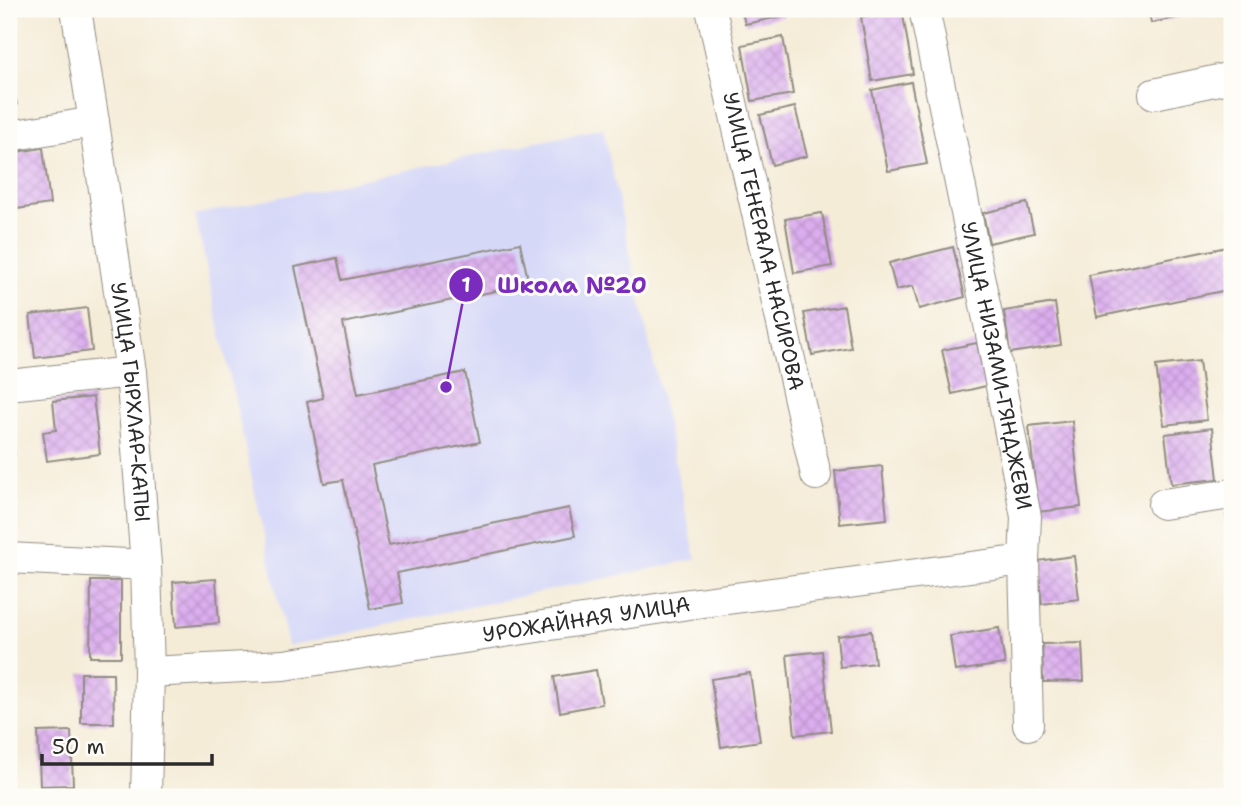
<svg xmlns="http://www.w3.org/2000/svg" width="1241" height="806" font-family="'Shantell Sans',sans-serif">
<defs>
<pattern id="building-cross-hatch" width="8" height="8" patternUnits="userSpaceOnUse" patternTransform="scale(1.75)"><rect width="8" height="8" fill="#dbadee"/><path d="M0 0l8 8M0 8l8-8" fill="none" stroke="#bc95cc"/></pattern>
</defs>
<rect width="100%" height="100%" fill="#fdfcf7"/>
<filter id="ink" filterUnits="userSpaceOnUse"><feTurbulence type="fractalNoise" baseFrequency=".0143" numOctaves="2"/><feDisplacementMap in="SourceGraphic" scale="14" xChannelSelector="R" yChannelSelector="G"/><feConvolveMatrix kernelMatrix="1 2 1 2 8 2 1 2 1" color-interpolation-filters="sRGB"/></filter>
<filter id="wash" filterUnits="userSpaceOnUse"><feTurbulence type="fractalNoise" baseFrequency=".00686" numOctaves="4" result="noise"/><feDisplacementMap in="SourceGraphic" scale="28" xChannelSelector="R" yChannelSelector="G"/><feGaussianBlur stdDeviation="1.57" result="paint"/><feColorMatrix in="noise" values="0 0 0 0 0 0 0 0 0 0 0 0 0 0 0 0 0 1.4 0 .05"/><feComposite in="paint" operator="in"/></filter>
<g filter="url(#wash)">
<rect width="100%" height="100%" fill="#f5ecd8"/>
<!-- built -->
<path fill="#d6d8f8" d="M603,128l93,431 -408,87 -93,-431z"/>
<g id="blocks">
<!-- building -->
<g fill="url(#building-cross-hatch)">
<path d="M741,9h41l2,7 -39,8z"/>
<path d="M902,9l11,65 -41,7 -11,-64z"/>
<path d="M1148,9h35l2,7 -34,7z"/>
<path d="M1194,9h35v1l-33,6z"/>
<path d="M783,37l10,57 -41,7 -10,-56z"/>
<path d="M10,69l7,36 -8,1v-36z"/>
<path d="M911,82l16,82 -39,7 -16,-81z"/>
<path d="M795,107l12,49 -35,9 -12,-50z"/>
<path d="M43,148l7,56 -40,6 -1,-57z"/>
<path d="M1027,203l7,30 -45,10 -6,-30z"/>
<path d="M822,213l10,53 -38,7 -9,-54z"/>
<path d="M520,243l9,41 -186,39 15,71 107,-22 15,70 -108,23 17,80 180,-37 6,28 -178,37 6,30 -33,6 -27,-129 -19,3 -17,-81 16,-4 -28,-131 42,-9 5,22z"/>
<path d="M1232,246v43l-135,28 -8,-42z"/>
<path d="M953,247l12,50 -46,12 -6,-23 -17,4 -7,-27z"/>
<path d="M1055,303l6,42 -51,8 -6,-42z"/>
<path d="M844,306l7,42 -39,7 -8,-42z"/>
<path d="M87,308l5,43 -57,7 -5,-43z"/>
<path d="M10,326l5,33 -6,1v-33z"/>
<path d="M977,343l9,43 -34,8 -10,-44z"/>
<path d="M1199,361l8,59 -43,5 -8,-59z"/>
<path d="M93,397l7,57 -53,7 -4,-29 13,-2 -3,-29z"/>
<path d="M9,418h1l5,37 -6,1z"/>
<path d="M1072,421l9,86 -43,5 -9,-86z"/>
<path d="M1212,428l6,51 -47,5 -6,-50z"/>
<path d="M882,466l5,53 -47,5 -5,-53z"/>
<path d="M1232,514v37h-1l-5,-36z"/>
<path d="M1074,556l5,43 -37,5 -5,-43z"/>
<path d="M216,579l3,44 -43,4 -3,-45z"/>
<path d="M91,581h30v76h-31z"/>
<path d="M999,628l6,36 -50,7 -5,-35z"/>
<path d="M871,631l4,32 -35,4 -3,-31z"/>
<path d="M1082,643l2,38 -41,1 -1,-38z"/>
<path d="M822,651l9,80 -36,4 -8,-80z"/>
<path d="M596,670l6,34 -42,8 -6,-35z"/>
<path d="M81,673h32l1,50h-33z"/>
<path d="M750,673l10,68 -39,6 -10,-68z"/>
<path d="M71,731l2,54 -33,1 -2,-54z"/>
</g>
</g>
</g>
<g filter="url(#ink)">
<use href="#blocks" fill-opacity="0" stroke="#908c82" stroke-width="2"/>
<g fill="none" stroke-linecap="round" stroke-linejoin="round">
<defs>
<g id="minor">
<path id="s1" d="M76,9l18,113 37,250 15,193 3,107 -3,125"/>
<path id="s2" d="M711,9l105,466"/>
<path id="s3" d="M924,9l66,320 36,188 -2,43 4,165"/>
<path d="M1154,94l78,-17"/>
<path d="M9,136l85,-14"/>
<path d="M9,385l122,-13"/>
<path d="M1163,504l69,-10"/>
<path d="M9,558l137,7"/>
<path id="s4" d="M149,672l135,-7 405,-61 335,-44"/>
</g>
</defs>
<!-- minor casing -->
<use href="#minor" stroke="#908c82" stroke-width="32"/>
<!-- minor -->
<use href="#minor" stroke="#fff" stroke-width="30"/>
</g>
</g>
<g text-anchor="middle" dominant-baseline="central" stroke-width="6" stroke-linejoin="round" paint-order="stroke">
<!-- street labels -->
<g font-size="21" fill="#2b2b2b" stroke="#fdfcf7">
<text stroke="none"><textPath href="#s2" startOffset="238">УЛИЦА ГЕНЕРАЛА НАСИРОВА</textPath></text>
<text stroke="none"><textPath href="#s3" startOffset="364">УЛИЦА НИЗАМИ-ГЯНДЖЕВИ</textPath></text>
<text stroke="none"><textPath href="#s1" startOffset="397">УЛИЦА ГЫРХЛАР-КАПЫ</textPath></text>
<text stroke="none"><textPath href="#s4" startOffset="441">УРОЖАЙНАЯ УЛИЦА</textPath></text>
</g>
</g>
<!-- callouts -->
<path fill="none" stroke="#7b2cbf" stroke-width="2.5" d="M446 387L466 285"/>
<g fill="#7b2cbf" stroke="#fdfcf7" stroke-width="2.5">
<circle cx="446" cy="387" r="7"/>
<circle cx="466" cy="285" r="18"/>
</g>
<g font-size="21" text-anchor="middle" font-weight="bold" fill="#fff">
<text x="466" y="292">1</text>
</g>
<g font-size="23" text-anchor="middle" font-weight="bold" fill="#7b2cbf" stroke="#fdfcf7" stroke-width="6" stroke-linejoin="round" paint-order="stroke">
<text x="572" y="293">Школа №20</text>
</g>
<!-- margin -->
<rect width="1241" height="806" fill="none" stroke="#fdfcf7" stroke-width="35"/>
<!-- scale -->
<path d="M42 754v10h170v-10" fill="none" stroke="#2b2b2b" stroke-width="3.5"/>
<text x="52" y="754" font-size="21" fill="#2b2b2b" stroke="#fdfcf7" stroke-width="5" paint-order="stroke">50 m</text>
</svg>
